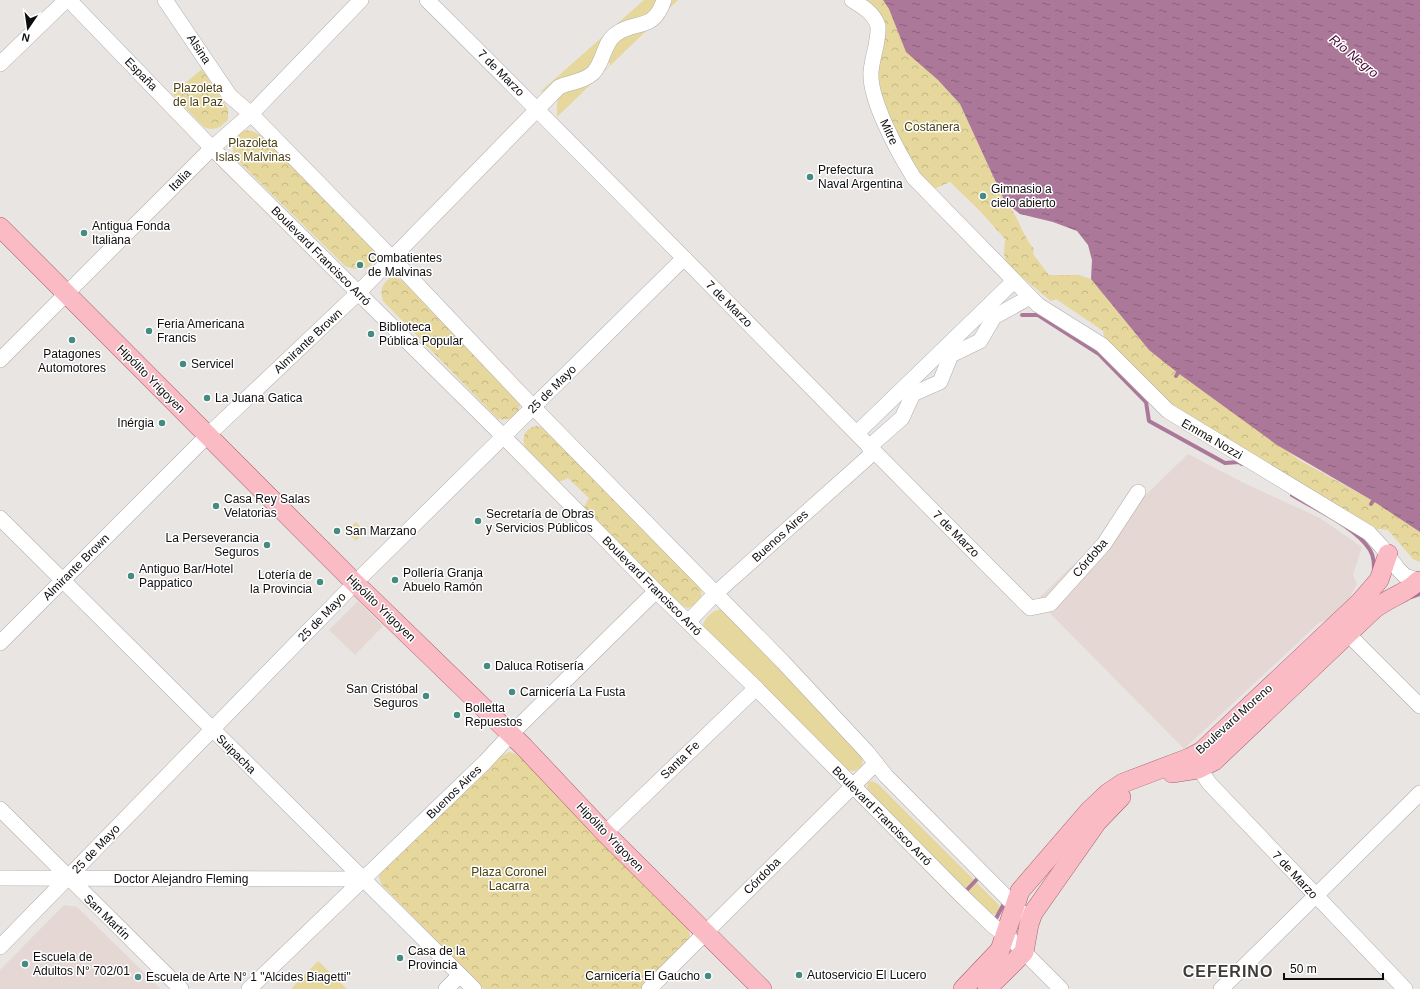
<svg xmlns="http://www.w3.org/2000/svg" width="1420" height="989" font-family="Arial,sans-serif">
<defs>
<pattern id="park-crowns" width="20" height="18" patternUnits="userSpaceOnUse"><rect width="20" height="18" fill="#e6d89c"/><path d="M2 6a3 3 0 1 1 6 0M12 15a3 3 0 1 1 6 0" fill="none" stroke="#c4b885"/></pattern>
<pattern id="water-ripples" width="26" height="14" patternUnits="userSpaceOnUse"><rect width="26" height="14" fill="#ac7899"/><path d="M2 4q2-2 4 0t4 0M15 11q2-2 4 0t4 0" fill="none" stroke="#8a617b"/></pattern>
</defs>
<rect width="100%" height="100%" fill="#e9e5e3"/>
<!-- built -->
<g fill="#e5d8d4">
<path d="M1188,454l56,29 76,35 42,29 -9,28 4,9 -9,17 -11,16 -17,5 -136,127 -147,-149z"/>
<path d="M358,601l25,25 -28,29 -26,-25z"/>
<path d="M64,905l13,2 84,82h-161v-19z"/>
</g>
<!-- green -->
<g fill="#e6d89c">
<path d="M644,0h14l-3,9 -19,15 -45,43 -45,24 -6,1z"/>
<path d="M669,0h9l-121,117v-13l2,-9 20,-8 8,-1 23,-21 -2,-5 6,-17z"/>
<path d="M356,522l9,10 -9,9 -10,-10z"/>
<path d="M721,609l6,3 136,144 -1,10 -7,5 -11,-1 -139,-139 -2,-6c2,-8 10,-15 18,-16z"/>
<path d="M872,781l6,3 121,121 1,5 -2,4h-10l-120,-121 -1,-6 1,-4z"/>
<path d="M318,961l29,28h-56z"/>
</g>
<!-- park -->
<g fill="url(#park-crowns)">
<path d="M862,0h21l55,80 22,24 45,98c14,13 16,32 29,47l-1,5 16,21h30l12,4 58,71 152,111 72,40 47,31v30l-7,-3 -25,-29 -18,-2 -193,-117 -72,-71 -2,-9 -47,-32 -5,2 -44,-36 -3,-11 1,-15 -25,-28 -30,-29 -16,7 -17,-15 -7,-12 -27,-59 -6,-23 7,-46z"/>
<path d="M202,69l26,40v11c-8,7 -13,12 -24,7l-32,-33z"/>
<path d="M244,130l8,1 11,5 109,112c9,21 -12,25 -27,18l-111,-109c-3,-13 0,-19 10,-27z"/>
<path d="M390,278h7l8,4 113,117 2,6c-3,12 -11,16 -22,14l-115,-118c-3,-11 -2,-16 7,-23z"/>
<path d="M537,426l8,2 155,157c4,12 0,19 -12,23l-8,-3 -96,-98 5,-9 -21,-20 -9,4 -34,-35c-4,-10 0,-19 12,-21z"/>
<path d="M509,752l10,3 168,171 3,9 -3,10 -44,44h-159l-102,-104 -3,-7 1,-6 121,-116z"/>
</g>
<!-- water -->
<path fill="url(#water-ripples)" d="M883,0h537v532l-47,-31 -96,-56 -99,-72 -29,-23 -58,-71 1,-19 -4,-15 -11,-14 -24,-9 -33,-8 -15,-12 -45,-98 -22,-24 -32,-28 -17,-43z"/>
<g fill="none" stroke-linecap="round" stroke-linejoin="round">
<!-- stream -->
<g stroke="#ac7899" stroke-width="4">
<path d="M1022,315h16l61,39 47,48 3,19 76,42 14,-1 3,2"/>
<path d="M1176,376l2,-3"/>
<path d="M1292,495c23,14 64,32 78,55 4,7 4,13 4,21"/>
<path d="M1371,504l2,-3"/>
<path d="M1411,597l9,-3"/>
<path d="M963,894l17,-18"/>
<path d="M994,922l12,-22"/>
</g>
<defs>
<g id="minor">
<path d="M69,0l143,148 292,289 152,154 100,97 205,207 31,30 23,18 46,46"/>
<path d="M165,0l65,96 21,18 141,144 142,150 249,254 84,90 19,24 135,136"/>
<path d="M427,0c203,200 401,407 603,608l20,-4 54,-60 34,-52"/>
<path d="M852,0c11,7 22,13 26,26 1,16 -6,31 -7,46 -2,28 28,82 43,106l124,127 64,40 66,66 201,122 12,13 17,23 7,7 15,5"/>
<path d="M0,64l66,-64"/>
<path d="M0,360l212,-212 39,-34 110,-114"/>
<path d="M857,433l157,-152"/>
<path d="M869,447l33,-29 11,-24 27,-12 11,-27 29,-14 14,-24 36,-20"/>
<path d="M0,518l474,471"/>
<path d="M688,622l28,-29 158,-141"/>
<path d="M1340,626l80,80"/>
<path d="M0,643l208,-208 150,-142 201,-206c11,-5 24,-5 34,-14 11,-11 10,-30 23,-39 20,-15 37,-1 48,-34"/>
<path d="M1193,759l16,24 196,206"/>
<path d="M0,809l181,180"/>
<path d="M605,833l151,-145"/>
<path d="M0,878l362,1"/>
<path d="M0,947l355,-364 329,-325"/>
<path d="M249,989l236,-227 26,-28 145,-143"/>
<path d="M446,989l14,-14"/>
<path d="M649,989l227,-226"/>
<path d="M1221,989l199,-196"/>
</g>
<g id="major">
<path d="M0,227l355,356 169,164 81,86 157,156"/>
<path d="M1172,773l26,-4 16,-8 159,-151c14,-12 33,-16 45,-29"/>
<path d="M963,989l37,-39 20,-59 69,-80 19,-18 15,-10 66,-25 13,-7 158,-149 19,-22 9,-26"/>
<path d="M987,989l37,-37 5,-28 4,-11 64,-91 24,-25"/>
</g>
</defs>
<!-- minor casing -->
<use href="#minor" stroke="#b1adab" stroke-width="16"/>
<!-- major casing -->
<use href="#major" stroke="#a5606b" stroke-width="20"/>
<!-- minor -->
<use href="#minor" stroke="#fff" stroke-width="15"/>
<!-- major -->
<use href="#major" stroke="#fabbc5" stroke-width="19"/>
</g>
<!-- markers -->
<g fill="#468b81" stroke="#fff" stroke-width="1.5">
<circle cx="810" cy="177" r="4"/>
<circle cx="983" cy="196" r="4"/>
<circle cx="84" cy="233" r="4"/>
<circle cx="360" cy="265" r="4"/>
<circle cx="149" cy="331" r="4"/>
<circle cx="371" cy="334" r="4"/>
<circle cx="72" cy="340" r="4"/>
<circle cx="183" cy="364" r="4"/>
<circle cx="207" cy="398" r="4"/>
<circle cx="162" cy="423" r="4"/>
<circle cx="216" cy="506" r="4"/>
<circle cx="478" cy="521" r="4"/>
<circle cx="337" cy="531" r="4"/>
<circle cx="267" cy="545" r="4"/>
<circle cx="131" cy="576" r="4"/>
<circle cx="395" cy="580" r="4"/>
<circle cx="320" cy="582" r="4"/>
<circle cx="487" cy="666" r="4"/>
<circle cx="512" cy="692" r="4"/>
<circle cx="426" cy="696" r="4"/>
<circle cx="457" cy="715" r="4"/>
<circle cx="400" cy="958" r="4"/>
<circle cx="25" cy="964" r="4"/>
<circle cx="799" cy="975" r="4"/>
<circle cx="708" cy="976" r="4"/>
<circle cx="138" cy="977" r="4"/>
</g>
<g text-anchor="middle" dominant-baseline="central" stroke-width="3" stroke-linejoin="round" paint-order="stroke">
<!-- street labels -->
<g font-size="12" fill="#0e0c0c" stroke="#fff">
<text transform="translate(199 49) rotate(56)">Alsina</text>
<text transform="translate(501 73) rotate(45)">7 de Marzo</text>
<text transform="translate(141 74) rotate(46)">España</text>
<text transform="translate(889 132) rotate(65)">Mitre</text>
<text transform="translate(180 180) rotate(-45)">Italia</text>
<text transform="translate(321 256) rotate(45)">Boulevard Francisco Arró</text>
<text transform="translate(729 304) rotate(45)">7 de Marzo</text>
<text transform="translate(308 341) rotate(-43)">Almirante Brown</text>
<text transform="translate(151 379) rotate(45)">Hipólito Yrigoyen</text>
<text transform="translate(552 389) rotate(-45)">25 de Mayo</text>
<text transform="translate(1212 439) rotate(30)">Emma Nozzi</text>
<text transform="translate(956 534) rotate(45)">7 de Marzo</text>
<text transform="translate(780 536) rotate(-42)">Buenos Aires</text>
<text transform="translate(1090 558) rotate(-49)">Córdoba</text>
<text transform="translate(76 567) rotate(-45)">Almirante Brown</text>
<text transform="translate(652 586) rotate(45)">Boulevard Francisco Arró</text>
<text transform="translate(381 608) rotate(44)">Hipólito Yrigoyen</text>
<text transform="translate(322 617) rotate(-46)">25 de Mayo</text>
<text transform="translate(1234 719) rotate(-42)">Boulevard Moreno</text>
<text transform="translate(236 754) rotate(45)">Suipacha</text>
<text transform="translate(680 760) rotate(-44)">Santa Fe</text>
<text transform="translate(454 792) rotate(-44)">Buenos Aires</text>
<text transform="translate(882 816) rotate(45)">Boulevard Francisco Arró</text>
<text transform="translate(610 837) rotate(46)">Hipólito Yrigoyen</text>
<text transform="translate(96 849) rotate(-46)">25 de Mayo</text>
<text transform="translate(1295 875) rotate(47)">7 de Marzo</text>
<text transform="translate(762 876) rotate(-45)">Córdoba</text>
<text x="181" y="879">Doctor Alejandro Fleming</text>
<text transform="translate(107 917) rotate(44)">San Martín</text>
</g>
<!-- park labels -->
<g font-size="12" fill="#483e0e" stroke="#fff">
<text x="198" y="88">Plazoleta<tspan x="198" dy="14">de la Paz</tspan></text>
<text x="932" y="127">Costanera</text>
<text x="253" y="143">Plazoleta<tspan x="253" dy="14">Islas Malvinas</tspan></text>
<text x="509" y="872">Plaza Coronel<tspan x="509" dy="14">Lacarra</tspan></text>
</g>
<!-- poi labels -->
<g font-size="12" fill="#0e0c0c" stroke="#fff" text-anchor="start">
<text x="818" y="170">Prefectura<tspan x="818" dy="14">Naval Argentina</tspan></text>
<text x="991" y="189">Gimnasio a<tspan x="991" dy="14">cielo abierto</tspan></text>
<text x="92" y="226">Antigua Fonda<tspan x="92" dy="14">Italiana</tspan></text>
<text x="368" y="258">Combatientes<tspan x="368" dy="14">de Malvinas</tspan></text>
<text x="157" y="324">Feria Americana<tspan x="157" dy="14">Francis</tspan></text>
<text x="379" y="327">Biblioteca<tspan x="379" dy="14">Pública Popular</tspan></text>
<text x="72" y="354" text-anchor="middle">Patagones<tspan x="72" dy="14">Automotores</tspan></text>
<text x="191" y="364">Servicel</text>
<text x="215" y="398">La Juana Gatica</text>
<text x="154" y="423" text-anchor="end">Inérgia</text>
<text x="224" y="499">Casa Rey Salas<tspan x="224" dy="14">Velatorias</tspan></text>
<text x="486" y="514">Secretaría de Obras<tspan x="486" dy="14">y Servicios Públicos</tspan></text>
<text x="345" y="531">San Marzano</text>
<text x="259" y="538" text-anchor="end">La Perseverancia<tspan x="259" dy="14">Seguros</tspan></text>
<text x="139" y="569">Antiguo Bar/Hotel<tspan x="139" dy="14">Pappatico</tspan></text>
<text x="403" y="573">Pollería Granja<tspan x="403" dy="14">Abuelo Ramón</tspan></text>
<text x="312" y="575" text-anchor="end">Lotería de<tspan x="312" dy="14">la Provincia</tspan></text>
<text x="495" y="666">Daluca Rotisería</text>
<text x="418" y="689" text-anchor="end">San Cristóbal<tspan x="418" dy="14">Seguros</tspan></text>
<text x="520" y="692">Carnicería La Fusta</text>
<text x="465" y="708">Bolletta<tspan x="465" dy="14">Repuestos</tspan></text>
<text x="408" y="951">Casa de la<tspan x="408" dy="14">Provincia</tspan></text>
<text x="33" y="957">Escuela de<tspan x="33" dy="14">Adultos N° 702/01</tspan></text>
<text x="807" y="975">Autoservicio El Lucero</text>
<text x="700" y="976" text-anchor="end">Carnicería El Gaucho</text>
<text x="146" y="977">Escuela de Arte N° 1 "Alcides Biagetti"</text>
</g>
<!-- water labels -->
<g font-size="13" font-style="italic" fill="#490838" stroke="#fff">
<text transform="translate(1354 56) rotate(40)">Río Negro</text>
</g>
<!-- district labels -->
<g font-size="16" font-weight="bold" letter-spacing="1" fill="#3e3a39" stroke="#fff">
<text x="1228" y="971">CEFERINO</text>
</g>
</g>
<!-- north arrow -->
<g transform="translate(28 28) rotate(193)" stroke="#ffffff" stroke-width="3" paint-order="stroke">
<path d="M0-3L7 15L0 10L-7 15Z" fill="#0e0c0c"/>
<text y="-6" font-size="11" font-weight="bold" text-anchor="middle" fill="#0e0c0c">N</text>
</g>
<!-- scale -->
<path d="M1284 973v6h99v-6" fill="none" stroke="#0e0c0c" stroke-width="2"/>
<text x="1290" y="973" font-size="12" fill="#0e0c0c" stroke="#ffffff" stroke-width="3" paint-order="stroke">50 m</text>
</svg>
